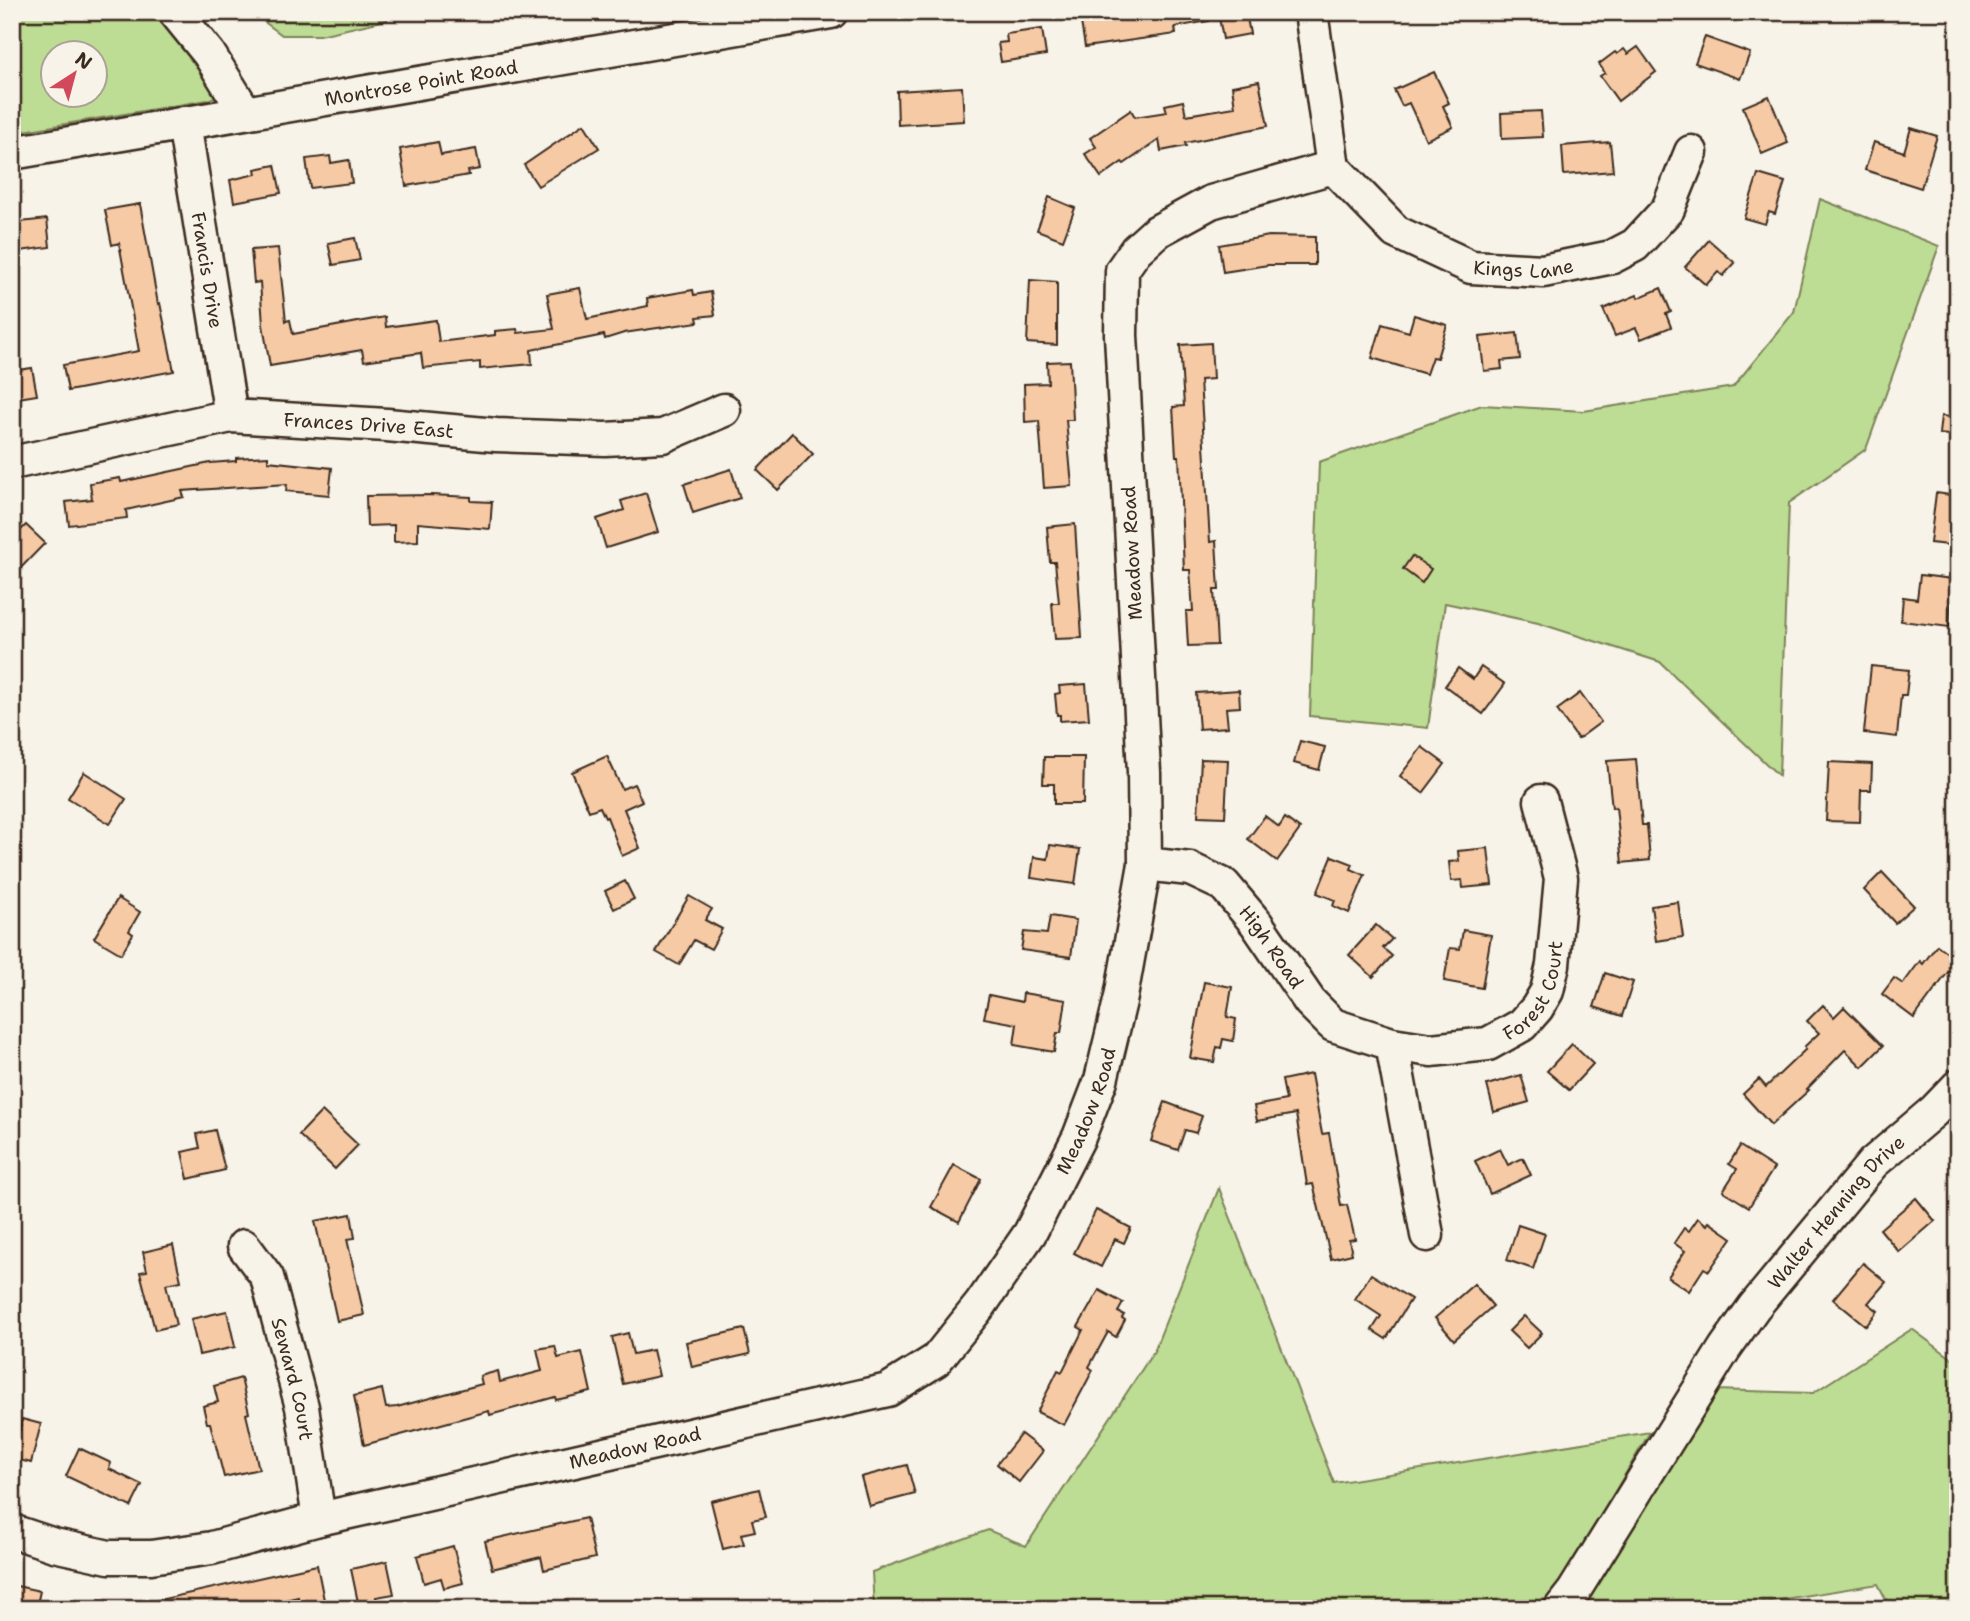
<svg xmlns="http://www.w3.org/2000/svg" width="1970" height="1621" font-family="'Shantell Sans',sans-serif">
<rect width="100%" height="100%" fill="#f7f3e8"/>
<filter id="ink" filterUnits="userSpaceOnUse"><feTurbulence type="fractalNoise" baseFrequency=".0143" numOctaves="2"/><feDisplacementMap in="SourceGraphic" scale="14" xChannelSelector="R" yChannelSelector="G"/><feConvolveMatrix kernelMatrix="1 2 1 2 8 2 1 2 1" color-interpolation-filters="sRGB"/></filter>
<g filter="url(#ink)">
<!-- green -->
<g fill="#bddc94" stroke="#7c8359" stroke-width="2" fill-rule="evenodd">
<path d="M12,12h179l54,72 -37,16 -196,33zM52,52h42v42h-42z"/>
<path d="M251,12h137l-1,8 -67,15h-38z"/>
<path d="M1820,199l119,47 -73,203 -77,54 -10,273 -119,-114 -122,-39 -93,-20 -17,125 -118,-12 9,-254 163,-57 102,6 149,-24 61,-75z"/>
<path d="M1219,1188l115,295 316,-51 -104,177h-672l-2,-37 116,-42 38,16 128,-195z"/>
<path d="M1912,1329l46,34v246h-67l-13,-25 -157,25h-141l9,-11 126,-208 98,3z"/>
</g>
<!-- building -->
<g fill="#f7caa6" stroke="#3b2a1e" stroke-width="2">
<path d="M1138,12h71v9l-34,6 1,7 -91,13 -4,-25 57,-8z"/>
<path d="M1218,12h28l4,22 -27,5z"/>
<path d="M1042,29l4,26 -45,7 -3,-19 9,-1 -1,-8z"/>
<path d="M1705,37l45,16 -10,26 -45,-16z"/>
<path d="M1638,47l18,25 -38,29 -18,-25 5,-3 -6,-9 16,-12 2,2 7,-5 4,5z"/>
<path d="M1434,72l15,31 -6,3 10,21 -27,13 -17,-37 -7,3 -8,-16z"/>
<path d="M1259,81l9,45 -83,17 1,3 -25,5 -2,-11 -35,24 -2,-2 -21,15 -16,-23 11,-7 -6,-9 41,-28 4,7 32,-5 -2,-7 18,-4 3,14 49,-8 -3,-21z"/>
<path d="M962,87l2,34 -66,4 -1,-34z"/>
<path d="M1769,96l19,47 -26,11 -19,-47z"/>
<path d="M1541,111l2,26 -41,2 -1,-26z"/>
<path d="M584,124l15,24 -61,38 -14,-21z"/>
<path d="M1911,128l26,8 -16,52 -56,-18 9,-28 30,10z"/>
<path d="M438,142l3,13 35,-6 4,20 -12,2 1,4 -63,11 -6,-37z"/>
<path d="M1610,142l3,29 -49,4 -2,-29z"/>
<path d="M330,156l1,7 18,-3 3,23 -42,5 -4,-29z"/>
<path d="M275,165l6,28 -47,9 -4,-22 26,-6 -1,-5z"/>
<path d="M1758,174l27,8 -10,32 -6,-2 -4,12 -21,-6z"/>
<path d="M1049,197l26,11 -12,32 -26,-10z"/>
<path d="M140,204l18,100 2,-1 14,68 -106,20 -5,-26 76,-14 -20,-108 -7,2 -7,-35z"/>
<path d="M47,219l3,28 -38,5v-29z"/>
<path d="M1269,236l46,1v28h-47l-45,7 -4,-27z"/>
<path d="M355,238l5,22 -27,5 -5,-22z"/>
<path d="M1709,240l26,23 -12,13 -5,-4 -12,13 -21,-18z"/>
<path d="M278,248l8,73 4,-1 3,14 92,-17 1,10 50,-7 3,22 56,-7v-4l22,-2 1,4 36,-4 -7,-35 33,-6 7,31 61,-13 -1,-8 46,-8 1,5 17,-3 4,23 -18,2 1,5 -74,11 -19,6 -1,-4 -73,15 1,14 -52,5v-7l-57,6 -2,-15 -57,8 -2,-11 -92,16 -7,-41 -3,-43 -6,1 -3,-33z"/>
<path d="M1030,280l27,2v63l-30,-2z"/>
<path d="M1661,288l10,24 -5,2 5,13 -30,12 -5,-11 -21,8 -12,-27 34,-14 1,3z"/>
<path d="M1414,315l33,10 -10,33 -5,-1 -6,17 -54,-16 10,-34 27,8z"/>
<path d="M1517,333l3,26 -19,2 1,8 -18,2 -4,-34z"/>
<path d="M1211,343l2,36 -13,1 10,162 6,-1 3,49h-5l3,55 -29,1 -2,-35h7l-3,-41h-6l-5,-114h-3l-3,-49 11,-1 -4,-61z"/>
<path d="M1070,361l3,59h-7l6,66 -28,2 -5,-67 -14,1 -1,-38 24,-1 -1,-21z"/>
<path d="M32,368l5,27 -25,4v-28z"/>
<path d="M1941,416l17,2v18l-19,-2z"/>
<path d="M792,433l21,21 -35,36 -21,-20z"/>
<path d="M268,456v5l64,7 -3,27 -43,-4 1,-7 -105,7 2,6 -58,13 1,8 -58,7 -3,-23 26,-3 -2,-16 30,-5 1,4 89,-19 26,-2v-3z"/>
<path d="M731,469l9,29 -47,15 -9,-29z"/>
<path d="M646,493l12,39 -52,16 -9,-29 27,-9 -3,-9z"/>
<path d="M1936,493l22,3v50l-28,-3z"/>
<path d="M431,495l40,2v4l21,1 -2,27 -72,-6v18l-24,1v-17l-27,1 -1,-30z"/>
<path d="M1075,524l7,114 -27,1 -3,-36h7l-4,-41h-5l-3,-35z"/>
<path d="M26,525l19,18 -33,34v-38z"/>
<path d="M1412,556l19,13 -9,14 -19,-14z"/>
<path d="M1920,575l32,4 -3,48 -48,-6 2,-24 14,2z"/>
<path d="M1871,666l38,4 -3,25h-5l-4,42 -33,-4z"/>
<path d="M1481,667l24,17 -22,30 -38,-28 13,-18 15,11z"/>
<path d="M1086,684l3,35 -29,2v-6h-3l-2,-21 5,-1 -1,-7z"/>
<path d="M1239,690l1,17 -14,1 2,19 -29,2 -3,-36z"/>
<path d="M1580,693l21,29 -23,17 -21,-29z"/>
<path d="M1300,741l25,6 -6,23 -25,-7z"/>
<path d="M1422,747l23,17 -22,29 -23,-17z"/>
<path d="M607,756l15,33 12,-5 8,17 -18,8 16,39 -18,8 -15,-39 -2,1 -5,-11 -11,4 -17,-39z"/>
<path d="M1044,757h40l-1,47h-29v-20h-11z"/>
<path d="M1201,759l27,1 -3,57 -27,-1z"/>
<path d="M1636,759l6,66h5l3,35 -28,3 -6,-56 -4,1 -5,-47z"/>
<path d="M1829,762l43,2 -1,26h-10l-1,32 -34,-1z"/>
<path d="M84,772l42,27 -16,25 -42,-26z"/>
<path d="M1265,816l14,11 6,-9 15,11 -23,32 -29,-22z"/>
<path d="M1050,845l30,4 -5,35 -44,-6 3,-21 14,2z"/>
<path d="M1488,848l4,37 -29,3 -1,-8 -11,1 -2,-19 10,-1 -1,-10z"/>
<path d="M1332,856l21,8 -2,5 14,6 -16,38 -16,-7 2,-6 -18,-7z"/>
<path d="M1882,872l32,34 -19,17 -31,-33z"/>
<path d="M625,881l9,18 -20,10 -9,-18z"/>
<path d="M689,896l23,13 -7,11 17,9 -11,20 -17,-9 -15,25 -23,-13z"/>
<path d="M118,898l22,14 -11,19 4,3 -12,20 -27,-16z"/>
<path d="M1678,902l5,35 -27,4 -5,-35z"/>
<path d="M1050,916l26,4 -5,37 -50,-7 3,-18 23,2z"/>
<path d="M1376,925l16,14 -9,9 9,8 -19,21 -24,-22z"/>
<path d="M1463,930l28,5 -9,53 -38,-7 6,-33 10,1z"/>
<path d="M1937,945l20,15 -43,58 -32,-24 12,-16 9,6 17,-23 3,3z"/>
<path d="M1605,973l28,9 -11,34 -28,-9z"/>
<path d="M1204,982l28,5 -5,30 9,2 -3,22 -10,-2 -2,9 -4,-1 -3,15 -24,-4z"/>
<path d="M1023,993l43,7 -5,33h-4l-3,19 -40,-7 3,-21 -33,-6 5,-23 33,7z"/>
<path d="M1823,1005l11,12 10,-10 39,39 -21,21 -17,-17 -38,39 2,1 -38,35 -28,-31 16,-15 7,8 40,-38 -2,-2 15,-14 -12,-12z"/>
<path d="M1572,1044l21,20 -24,26 -22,-19z"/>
<path d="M1311,1074l11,60 7,-1 12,73 6,-1 8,34 -6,1 3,14 -21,5 -18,-75 -6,1 -11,-71 -39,7 -3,-15 32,-6 -4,-20z"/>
<path d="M1521,1075l8,27 -35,10 -7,-27z"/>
<path d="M1165,1102l37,14 -6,17 -11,-3 -7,20 -27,-9z"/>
<path d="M322,1111l36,34 -23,24 -36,-34z"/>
<path d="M215,1130l10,40 -37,9 -6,-27 18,-4 -3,-14z"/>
<path d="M1740,1146l34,22 -25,39 -26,-16 14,-22 -8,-5z"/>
<path d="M1500,1149l8,16 15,-7 8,17 -41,19 -15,-33z"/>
<path d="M954,1165l27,14 -22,43 -28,-15z"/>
<path d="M1916,1198l19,23 -36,31 -19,-23z"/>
<path d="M1096,1210l35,18 -7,15 -9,-4 -14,28 -27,-14z"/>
<path d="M351,1214l4,24 -8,1 17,76 -27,6 -22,-100z"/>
<path d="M1698,1218l9,7 2,-3 23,16 -23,33 -5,-3 -15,23 -21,-14 17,-26 -11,-8 10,-15 5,3z"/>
<path d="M1518,1225l27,9 -12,35 -26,-9z"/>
<path d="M173,1245l8,36 -15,3 10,41 -21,5 -15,-58 7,-1 -4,-19z"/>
<path d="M1863,1263l23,19 -18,21 10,8 -12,15 -33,-27z"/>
<path d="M1371,1274l40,25 -25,40 -14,-9 9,-14 -26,-17z"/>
<path d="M1474,1284l19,22 -39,34 -19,-22z"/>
<path d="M1099,1290l24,13 -5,9 6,3 -2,3 3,2 -9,17 -8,-5 -19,35 4,3 -29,55 -27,-13 21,-42 4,2 21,-42 -5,-3z"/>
<path d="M227,1311l8,36 -36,8 -8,-36z"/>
<path d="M1524,1316l18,17 -15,15 -18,-17z"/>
<path d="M744,1329l6,25 -58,13 -6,-25z"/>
<path d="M628,1333l5,21 20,-4 6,26 -36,8 -11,-47z"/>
<path d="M555,1346l3,12 24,-6 9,40 -35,8 -1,-3 -65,18 -1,-4 -125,34 -10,-49 28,-7 4,19 11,-1 85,-23 -2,-8 18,-5 2,11 42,-11 -5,-22z"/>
<path d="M241,1378l8,35 -3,1 13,55 -35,8 -14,-54h-3l-4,-17 15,-4 -4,-16z"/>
<path d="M22,1419l19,5 -10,39 -19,-5v-30l8,2z"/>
<path d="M1021,1434l22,17 -24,31 -22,-18z"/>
<path d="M79,1448l32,15 -2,6 33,16 -11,22 -65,-31z"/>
<path d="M907,1465l8,29 -46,12 -8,-29z"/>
<path d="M759,1489l7,28 -14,3 3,11 -14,3 3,10 -21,5 -12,-48z"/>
<path d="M586,1518l9,40 -51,12 -3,-13 -49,12 -7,-28z"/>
<path d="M453,1546l10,37 -19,5 -3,-10 -17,5 -7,-27z"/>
<path d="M387,1561l7,33 -18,3 1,7 -18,3 -8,-38z"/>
<path d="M317,1565l8,40 -25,4 -2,-12 -42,10v2h-106v-7z"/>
<path d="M12,1585l28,6 -4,18h-24z"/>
</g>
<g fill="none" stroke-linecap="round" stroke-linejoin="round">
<defs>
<g id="minor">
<path d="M175,12l34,42 36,58"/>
<path d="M1311,12l22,155"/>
<path id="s1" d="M184,123l47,293"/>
<path id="s2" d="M12,153l819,-141"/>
<path id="s3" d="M1333,167l63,65 75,35 72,4 69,-14 23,-12 33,-36 23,-57"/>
<path id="s4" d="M12,463l219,-47 156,9 109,10 109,4 58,-3 61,-26"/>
<path id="s5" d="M1145,864l45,5 34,16 32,38 54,79 23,23 59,19 39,6 57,-6 34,-19 15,-17 10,-17 6,-26 8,-87 -20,-77"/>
<path d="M1392,1044l35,191"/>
<path id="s6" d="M244,1246l23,31 35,130 17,112"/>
<path id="s7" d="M12,1531l42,14 55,12h42l61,-9 107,-29 569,-129 48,-30 45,-56 49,-71 49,-96 22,-57 20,-83 24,-133 -1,-92 -23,-437 1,-65 14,-20 20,-18 55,-30 122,-35"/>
<path id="s8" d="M1560,1609l14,-18 151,-243 29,-41 119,-144 61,-52 24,-25"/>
</g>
</defs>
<!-- minor casing -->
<use href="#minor" stroke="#3b2a1e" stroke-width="37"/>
<!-- minor -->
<use href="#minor" stroke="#f7f3e8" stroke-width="32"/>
</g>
</g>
<g text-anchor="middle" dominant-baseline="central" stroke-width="5" stroke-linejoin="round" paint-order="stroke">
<!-- street labels -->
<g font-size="19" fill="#3b2a1e" stroke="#f7f3e8">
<text stroke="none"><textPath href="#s2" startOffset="415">Montrose Point Road</textPath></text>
<text stroke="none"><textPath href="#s3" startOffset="226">Kings Lane</textPath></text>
<text stroke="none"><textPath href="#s1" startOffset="149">Francis Drive</textPath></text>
<text stroke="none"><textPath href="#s4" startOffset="362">Frances Drive East</textPath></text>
<text transform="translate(1132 553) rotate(-93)">Meadow Road</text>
<text stroke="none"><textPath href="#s5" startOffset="161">High Road</textPath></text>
<text stroke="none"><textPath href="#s5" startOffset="495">Forest Court</textPath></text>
<text stroke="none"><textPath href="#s7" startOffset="1248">Meadow Road</textPath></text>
<text stroke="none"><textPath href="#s8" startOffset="485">Walter Henning Drive</textPath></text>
<text stroke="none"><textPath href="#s6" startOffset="144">Seward Court</textPath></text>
<text stroke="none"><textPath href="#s7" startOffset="639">Meadow Road</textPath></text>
</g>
</g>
<!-- margin -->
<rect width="1970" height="1621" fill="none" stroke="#f7f3e8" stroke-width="42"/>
<rect x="21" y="21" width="1928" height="1579" fill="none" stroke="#3b2a1e" stroke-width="2.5" filter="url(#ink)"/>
<!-- north arrow -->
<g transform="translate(74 74) rotate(36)"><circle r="33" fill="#f7f3e8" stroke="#aca397" stroke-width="2"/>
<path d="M0-5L12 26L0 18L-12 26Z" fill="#d1495b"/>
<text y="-10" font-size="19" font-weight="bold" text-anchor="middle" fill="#3b2a1e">N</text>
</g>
</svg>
